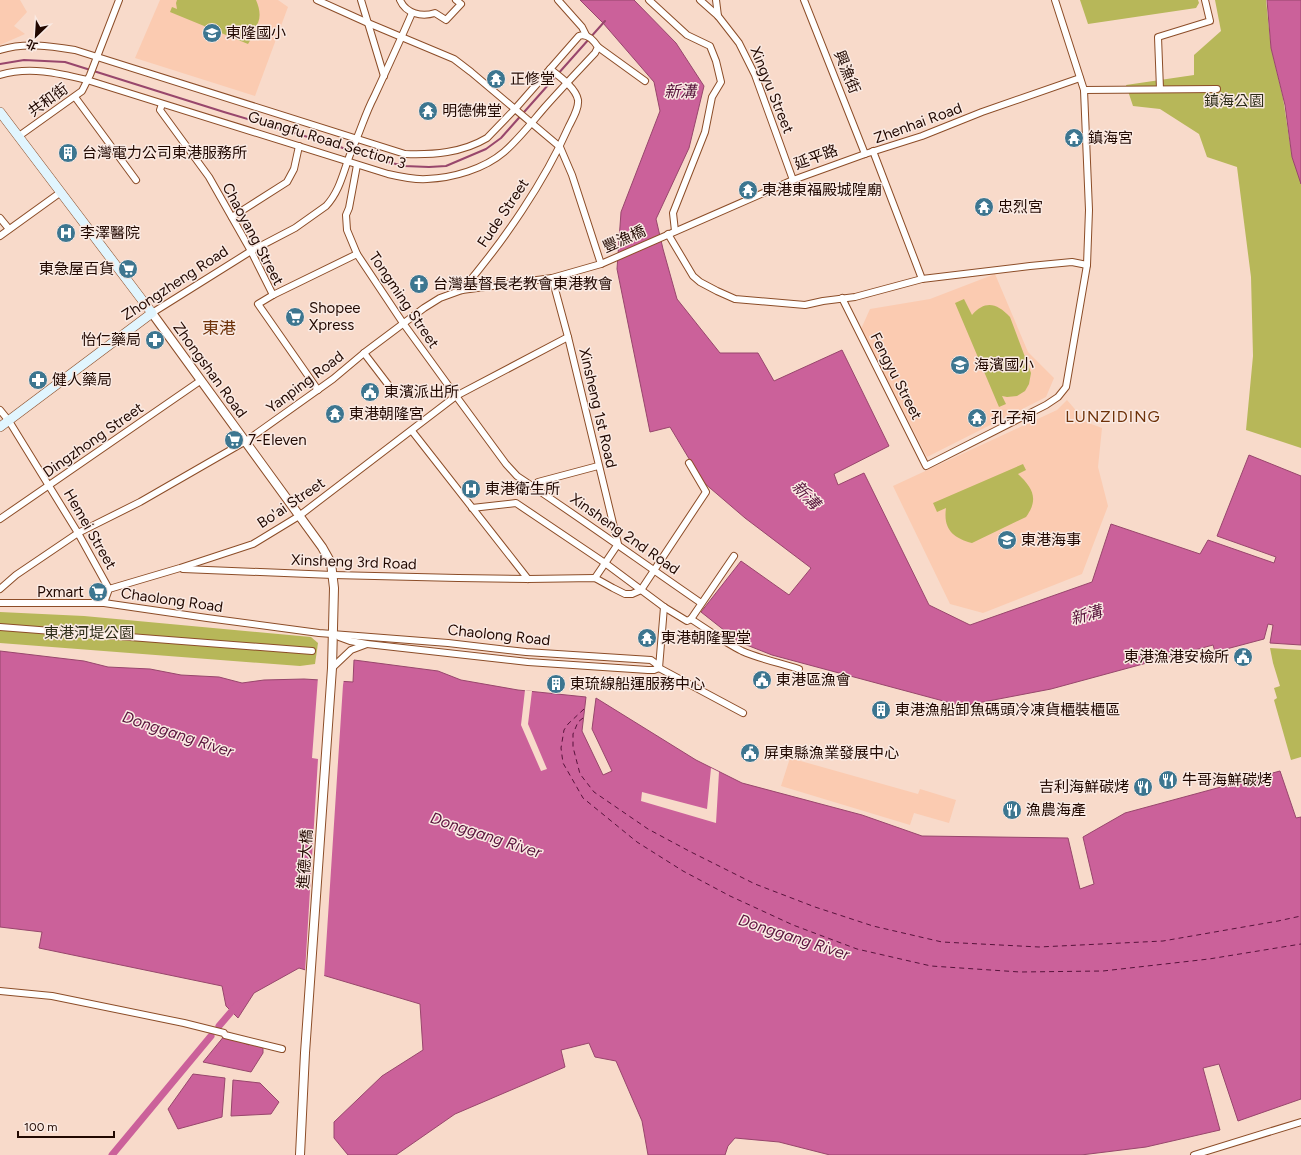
<svg xmlns="http://www.w3.org/2000/svg" width="1301" height="1155" font-family="Figtree,'Noto Sans TC',sans-serif">
<rect width="100%" height="100%" fill="#f8daca"/>
<!-- built -->
<g fill="#fbcbb1">
<path d="M0,0h20l7,12 -13,14 11,8 -25,11z"/>
<path d="M160,0h118l10,7 -33,89 -120,-38z"/>
<path d="M995,274l33,78 26,26 -8,19 -119,60 -66,-128 9,-20 60,-10z"/>
<path d="M1067,400l19,22 16,6 -4,39 10,39 -26,68 -99,39 -33,-9 -57,-118 164,-76z"/>
<path d="M790,758l128,36 2,-5 36,11 -7,23 -35,-10 -4,12 -129,-39z"/>
</g>
<!-- green -->
<g fill="#b7b759">
<path d="M177,0h79c7,16 4,27 -11,36l6,3 -3,5 -78,-32 2,-5 5,2 -1,-6z"/>
<path d="M1080,0h118l1,3 -3,5 -108,16z"/>
<path d="M1215,0h51l5,48 12,50 9,59 9,22v269l-55,-18 7,-74 -2,-79 -14,-110 -30,-10 -8,-23 -39,-25 -27,-3 -7,-21 68,-10v-20l27,-24z"/>
<path d="M964,299l8,16c13,-15 25,-12 38,2l21,56 -2,11 -4,7 -8,5 -10,1 -5,-1 4,8 -7,3 -44,-104z"/>
<path d="M1023,464l3,6 -8,4c15,14 21,25 8,43l-54,26c-19,-5 -29,-14 -26,-35l-9,4 -4,-9z"/>
<path d="M0,612l84,4 227,21 7,6 -3,21 -15,2 -300,-23z"/>
<path d="M1270,648l31,2v107l-10,3 -17,-60 3,-2 -3,-10 6,-2 -7,-23z"/>
</g>
<!-- water -->
<g fill="#cb619a" stroke="#98466c">
<path d="M580,0h54l42,43 28,43 -15,62 -33,71 7,30 14,50 43,54h38l16,28 68,-31 47,96 -55,28 4,11 26,-12 65,132 41,20 122,-43 19,-58 89,30 8,-14 66,23 2,-6 -59,-21 32,-81 52,21v169l-31,-2 3,-18 -5,-1 -4,15 -49,13 -2,-7 -162,44 -89,17 -190,-51 -33,-13 -38,-30 40,-51 48,34 22,-27 -66,-50 -42,-36 -33,-55 -20,5 -33,-163 4,-57 39,-101 -6,-29 -51,-59z"/>
<path d="M1267,0h34v184l-9,-27 -7,-52 -14,-57z"/>
<path d="M0,651l84,10 24,6 42,2 31,6 38,2 23,6 22,-3 40,-1 49,3 1,-22 84,11 23,9 57,10 68,7 -4,34 21,44 9,-4 -20,-42 4,-31 100,62 46,23 120,32 60,21 146,2 12,51 14,-5 -11,-47 42,-24 155,-42 16,47 5,-1v282l-63,22 -19,-57 -16,4 17,62 -74,17 -65,8h-251l-51,-13 -44,-4 -7,8 -3,9h-77l-6,-34 -26,-60 -21,-4 -6,-14 -28,7 4,17 -110,47 -59,41h-48l-14,-17v-16l48,-46 41,-26 -3,-46 -121,-36 -45,25 -16,25 -12,-12 -4,-20 -183,-38 3,-16 -42,-5z"/>
<path d="M225,1035l24,10 1,-4 13,7v5l-12,19 -48,-10z"/>
<path d="M193,1074l32,4 -3,39 -44,12 -10,-20z"/>
<path d="M233,1080l27,3 19,19 -8,12 -40,2z"/>
</g>
<!-- pier -->
<g fill="#f8daca">
<path d="M318,677l26,2 -1,6 -19,293 -19,-6 13,-213 -6,-1z"/>
<path d="M525,690l7,1 -4,33 19,45 -6,2 -20,-46z"/>
<path d="M711,768l8,4 -3,51 -75,-22 1,-9 65,17z"/>
</g>
<g fill="none" stroke-linecap="round" stroke-linejoin="round">
<!-- stream -->
<path stroke="#98466c" stroke-width="2" d="M0,64l24,-4 41,2 159,50 104,31 48,16 28,7 25,1 17,-1 40,-17 15,-11 104,-117"/>
<!-- canal -->
<g stroke="#cb619a" stroke-width="7">
<path d="M219,1026l18,-21"/>
<path d="M112,1155l99,-119"/>
</g>
<!-- ferry -->
<g stroke="#57133b" stroke-width="1" stroke-dasharray="5 4" stroke-linecap="butt">
<path d="M584,709l-16,15 -4,6 -3,18 2,15 20,35 54,44 46,29 47,25 63,29 64,24 74,17 89,6 83,-1 106,-12 92,-15"/>
<path d="M583,718l-5,4 -5,12v13l7,27 14,18 54,37 41,22 66,33 60,23 58,19 69,16 97,5 124,-6 115,-20 23,-5"/>
</g>
<defs>
<g id="minor">
<path d="M317,0l51,23 86,36 17,13 89,75 12,28 29,89"/>
<path d="M361,0l23,76"/>
<path d="M400,0c6,14 22,17 35,13l11,7 15,-16 -5,-4"/>
<path d="M558,0l24,27 4,8"/>
<path d="M649,0l38,35 23,11 6,15 5,21 -9,15 -7,35 -32,81 2,18"/>
<path d="M700,0l18,16 21,27 16,32 38,105"/>
<path d="M716,0l2,16"/>
<path d="M804,0l61,154"/>
<path d="M598,47l47,34"/>
<path d="M0,50c24,-8 50,-4 75,0l330,104c28,1 57,-1 82,-16l28,-29 64,-73c8,-3 15,5 19,11l-3,6c-17,18 -34,36 -50,54 -13,15 -26,32 -41,45 -20,17 -51,26 -77,27 -13,1 -26,-2 -39,-5l-301,-94c-29,-7 -58,-14 -87,-5"/>
<path d="M1160,89l-2,-52 52,-16 -5,-21"/>
<path d="M1084,90l133,-1"/>
<path d="M75,97l61,83"/>
<path d="M162,104l-2,6 49,67 42,74 22,44 -15,9 60,86"/>
<path d="M19,136l63,-45 8,-16 29,-75"/>
<path d="M873,151l49,128 108,-13 42,-4 15,3"/>
<path d="M357,165l-8,43 -3,7 1,15 10,24 46,69 53,73 50,68 11,12c62,41 123,85 184,127"/>
<path d="M232,217l55,-35 7,-13 5,-23"/>
<path d="M0,218l9,11"/>
<path d="M668,234l25,42 7,6 17,9 18,8 70,6 18,-4 32,-4 67,-18"/>
<path d="M0,236l61,-44"/>
<path d="M552,278l16,59 50,207 -23,34"/>
<path d="M462,290c41,-48 82,-107 107,-164 4,-8 10,-18 9,-26 -2,-12 -19,-24 -28,-31"/>
<path d="M273,295l84,-41"/>
<path d="M842,298l84,168 120,-61 12,-8 8,-10 21,-122 2,-55 -5,-120 -29,-90"/>
<path d="M152,313l99,-62 44,-23 31,-22c16,-17 18,-40 28,-61 7,-16 12,-33 20,-48 13,-28 26,-56 38,-84"/>
<path d="M364,353l29,38"/>
<path d="M0,410l9,11 69,112 31,56"/>
<path d="M412,431l116,148"/>
<path d="M534,487l4,-5 60,-16"/>
<path d="M472,508l44,-5 89,60 59,44 23,14 4,-2"/>
<path d="M0,519l200,-138"/>
<path d="M183,569l150,6 125,3 70,1 67,-1 18,10 12,6h7l9,-4 65,-98 -17,-29"/>
<path d="M0,589l16,-14 62,-42 62,-31 106,-61 87,-62 31,-26 60,-45 16,-10 22,-8 90,-12 49,-14 192,-84 72,-26 57,-18 60,-24 98,-34"/>
<path d="M0,603h104l5,-14 71,-21 73,-24 46,-28 157,-120 112,-59"/>
<path d="M104,603l103,15 112,15 129,10 78,9 125,8 4,3 4,5 84,45"/>
<path d="M691,619c17,11 33,23 51,32 18,8 38,12 57,18"/>
<path d="M691,619l43,-63"/>
<path d="M0,627l312,24"/>
<path d="M339,637l11,4 17,3 161,18 120,8h6l5,-2"/>
<path d="M332,668l19,-18 16,-6"/>
<path d="M659,668l5,-61"/>
<path d="M0,991l52,5 132,27 40,10 1,2 57,14"/>
<path d="M1194,1155l107,-33"/>
</g>
<path id="tertiary" d="M152,313c56,78 113,156 170,234l9,16 3,25 -2,80 -27,385 -5,102"/>
<path id="secondary" d="M0,112l152,201 -152,114"/>
</defs>
<!-- minor casing -->
<use href="#minor" stroke="#8c4d28" stroke-width="8"/>
<!-- tertiary casing -->
<use href="#tertiary" stroke="#8c4d28" stroke-width="10"/>
<!-- secondary casing -->
<use href="#secondary" stroke="#8c4d28" stroke-width="10"/>
<!-- minor -->
<use href="#minor" stroke="#fff" stroke-width="6"/>
<!-- tertiary -->
<use href="#tertiary" stroke="#fff" stroke-width="8"/>
<!-- secondary -->
<use href="#secondary" stroke="#e1f5fe" stroke-width="9"/>
</g>
<!-- icons -->
<defs>
<symbol id="school-disc" viewBox="-11 -11 22 22"><circle r="9.5" fill="#3d7690" stroke="#faeae3"/><path d="M0-5L7-2L0 1L-7-2ZM-4 1L0 2.5L4 1V4Q0 6-4 4Z" fill="#fff"/></symbol>
<symbol id="temple-disc" viewBox="-11 -11 22 22"><circle r="9.5" fill="#3d7690" stroke="#faeae3"/><path d="M0-6L5-2H3V0L6.5 2.5H4V6H1.5V3h-3V6H-4V2.5H-6.5L-3 0V-2H-5Z" fill="#fff"/></symbol>
<symbol id="building-disc" viewBox="-11 -11 22 22"><circle r="9.5" fill="#3d7690" stroke="#faeae3"/><path d="M-4-6H4V6H1V3H-1V6H-4ZM-2.5-4.3h1.7v1.8h-1.7ZM.8-4.3h1.7v1.8H.8ZM-2.5-1h1.7V.8h-1.7ZM.8-1h1.7V.8H.8Z" fill="#fff"/></symbol>
<symbol id="hospital-disc" viewBox="-11 -11 22 22"><circle r="9.5" fill="#3d7690" stroke="#faeae3"/><path d="M-5-5h3v3.5h4V-5h3V5h-3V1.5h-4V5h-3Z" fill="#fff"/></symbol>
<symbol id="supermarket-disc" viewBox="-11 -11 22 22"><circle r="9.5" fill="#3d7690" stroke="#faeae3"/><path d="M-6-5.5h2.5l.6 2H6L4.5 2H-2.5L-4.4-4H-6ZM-1.5 3.2a1.3 1.3 0 1 0 .1 0ZM3 3.2a1.3 1.3 0 1 0 .1 0Z" fill="#fff"/></symbol>
<symbol id="church-disc" viewBox="-11 -11 22 22"><circle r="9.5" fill="#3d7690" stroke="#faeae3"/><path d="M-1.2-6h2.4v3.5h3.3v2.4h-3.3V6h-2.4V-.1h-3.3v-2.4h3.3Z" fill="#fff"/></symbol>
<symbol id="pharmacy-disc" viewBox="-11 -11 22 22"><circle r="9.5" fill="#3d7690" stroke="#faeae3"/><path d="M-2-6h4v4h4v4h-4v4h-4v-4h-4v-4h4Z" fill="#fff"/></symbol>
<symbol id="civic-disc" viewBox="-11 -11 22 22"><circle r="9.5" fill="#3d7690" stroke="#faeae3"/><path d="M-.6-6.5H3V-4.5H.6V-3L4-1V1h2V6H-6V1h2V-1L-.6-3ZM-1.2 2.5V6h2.4V2.5Z" fill="#fff"/></symbol>
<symbol id="restaurant-disc" viewBox="-11 -11 22 22"><circle r="9.5" fill="#3d7690" stroke="#faeae3"/><path d="M-5-6h1v4h1v-4h1v4h1v-4h1v5L-1.5 .5V6h-2V.5L-5-1ZM5-6V6H3V1.5H1.5Q1.5-4 5-6Z" fill="#fff"/></symbol>
</defs>
<g fill-rule="evenodd">
<use href="#school-disc" x="201" y="22" width="22" height="22"/>
<use href="#temple-disc" x="485" y="68" width="22" height="22"/>
<use href="#temple-disc" x="417" y="100" width="22" height="22"/>
<use href="#temple-disc" x="1063" y="127" width="22" height="22"/>
<use href="#building-disc" x="57" y="142" width="22" height="22"/>
<use href="#temple-disc" x="737" y="179" width="22" height="22"/>
<use href="#temple-disc" x="973" y="196" width="22" height="22"/>
<use href="#hospital-disc" x="55" y="222" width="22" height="22"/>
<use href="#supermarket-disc" x="117" y="258" width="22" height="22"/>
<use href="#church-disc" x="408" y="273" width="22" height="22"/>
<use href="#supermarket-disc" x="284" y="306" width="22" height="22"/>
<use href="#pharmacy-disc" x="144" y="329" width="22" height="22"/>
<use href="#school-disc" x="949" y="354" width="22" height="22"/>
<use href="#pharmacy-disc" x="27" y="369" width="22" height="22"/>
<use href="#civic-disc" x="359" y="381" width="22" height="22"/>
<use href="#temple-disc" x="324" y="403" width="22" height="22"/>
<use href="#temple-disc" x="966" y="407" width="22" height="22"/>
<use href="#supermarket-disc" x="223" y="429" width="22" height="22"/>
<use href="#hospital-disc" x="460" y="478" width="22" height="22"/>
<use href="#school-disc" x="996" y="529" width="22" height="22"/>
<use href="#supermarket-disc" x="87" y="581" width="22" height="22"/>
<use href="#temple-disc" x="636" y="627" width="22" height="22"/>
<use href="#civic-disc" x="1232" y="646" width="22" height="22"/>
<use href="#civic-disc" x="751" y="669" width="22" height="22"/>
<use href="#building-disc" x="545" y="673" width="22" height="22"/>
<use href="#building-disc" x="870" y="699" width="22" height="22"/>
<use href="#civic-disc" x="739" y="742" width="22" height="22"/>
<use href="#restaurant-disc" x="1157" y="769" width="22" height="22"/>
<use href="#restaurant-disc" x="1132" y="776" width="22" height="22"/>
<use href="#restaurant-disc" x="1001" y="799" width="22" height="22"/>
</g>
<g text-anchor="middle" dominant-baseline="central" stroke-width="3" stroke-linejoin="round" paint-order="stroke">
<!-- poi labels -->
<g font-size="15" fill="#210800" stroke="#faeae3" text-anchor="start">
<text x="226" y="33">東隆國小</text>
<text x="510" y="79">正修堂</text>
<text x="442" y="111">明德佛堂</text>
<text x="1088" y="138">鎮海宮</text>
<text x="82" y="153">台灣電力公司東港服務所</text>
<text x="762" y="190">東港東福殿城隍廟</text>
<text x="998" y="207">忠烈宮</text>
<text x="80" y="233">李澤醫院</text>
<text x="114" y="269" text-anchor="end">東急屋百貨</text>
<text x="433" y="284">台灣基督長老教會東港教會</text>
<text x="309" y="308">Shopee<tspan x="309" dy="17">Xpress</tspan></text>
<text x="141" y="340" text-anchor="end">怡仁藥局</text>
<text x="974" y="365">海濱國小</text>
<text x="52" y="380">健人藥局</text>
<text x="384" y="392">東濱派出所</text>
<text x="349" y="414">東港朝隆宮</text>
<text x="991" y="418">孔子祠</text>
<text x="248" y="440">7-Eleven</text>
<text x="485" y="489">東港衛生所</text>
<text x="1021" y="540">東港海事</text>
<text x="84" y="592" text-anchor="end">Pxmart</text>
<text x="661" y="638">東港朝隆聖堂</text>
<text x="1229" y="657" text-anchor="end">東港漁港安檢所</text>
<text x="776" y="680">東港區漁會</text>
<text x="570" y="684">東琉線船運服務中心</text>
<text x="895" y="710">東港漁船卸魚碼頭冷凍貨櫃裝櫃區</text>
<text x="764" y="753">屏東縣漁業發展中心</text>
<text x="1182" y="780">牛哥海鮮碳烤</text>
<text x="1129" y="787" text-anchor="end">吉利海鮮碳烤</text>
<text x="1026" y="810">漁農海產</text>
</g>
<!-- street labels -->
<g font-size="15" fill="#210800" stroke="#faeae3">
<text transform="translate(847 72) rotate(68)">興漁街</text>
<text transform="translate(772 90) rotate(68)">Xingyu Street</text>
<text transform="translate(48 100) rotate(-36)">共和街</text>
<text transform="translate(918 123) rotate(-20)">Zhenhai Road</text>
<text transform="translate(327 140) rotate(17)">Guangfu Road Section 3</text>
<text transform="translate(816 157) rotate(-20)">延平路</text>
<text transform="translate(503 213) rotate(-56)">Fude Street</text>
<text transform="translate(253 234) rotate(62)">Chaoyang Street</text>
<text transform="translate(624 239) rotate(-24)">豐漁橋</text>
<text transform="translate(175 283) rotate(-33)">Zhongzheng Road</text>
<text transform="translate(404 300) rotate(56)">Tongming Street</text>
<text transform="translate(210 370) rotate(54)">Zhongshan Road</text>
<text transform="translate(896 376) rotate(63)">Fengyu Street</text>
<text transform="translate(305 382) rotate(-37)">Yanping Road</text>
<text transform="translate(598 408) rotate(77)">Xinsheng 1st Road</text>
<text transform="translate(93 440) rotate(-35)">Dingzhong Street</text>
<text transform="translate(291 503) rotate(-34)">Bo'ai Street</text>
<text transform="translate(90 529) rotate(60)">Hemei Street</text>
<text transform="translate(625 534) rotate(35)">Xinsheng 2nd Road</text>
<text transform="translate(354 562) rotate(2)">Xinsheng 3rd Road</text>
<text transform="translate(172 600) rotate(8)">Chaolong Road</text>
<text transform="translate(499 635) rotate(6)">Chaolong Road</text>
<text transform="translate(305 859) rotate(-86)">進德大橋</text>
</g>
<!-- park labels -->
<g font-size="15" fill="#2c2c17" stroke="#faeae3">
<text x="1234" y="101">鎮海公園</text>
<text x="89" y="633">東港河堤公園</text>
</g>
<!-- water labels -->
<g font-size="16" font-style="italic" fill="#57133b" stroke="#faeae3">
<text x="680" y="91">新溝</text>
<text transform="translate(806 495) rotate(46)">新溝</text>
<text transform="translate(1086 615) rotate(-15)">新溝</text>
<text transform="translate(178 734) rotate(18)">Donggang River</text>
<text transform="translate(486 835) rotate(18)">Donggang River</text>
<text transform="translate(794 937) rotate(18)">Donggang River</text>
</g>
<!-- neighbourhood labels -->
<g font-size="16" letter-spacing="1" fill="#6e3209" stroke="#faeae3">
<text x="1113" y="416">LUNZIDING</text>
</g>
<!-- quarter labels -->
<g font-size="17" fill="#6e3209" stroke="#faeae3">
<text x="219" y="328">東港</text>
</g>
</g>
<!-- north arrow -->
<g transform="translate(36 36) rotate(205)" stroke="#faeae3" stroke-width="3" paint-order="stroke">
<path d="M0-3L7 15L0 10L-7 15Z" fill="#210800"/>
<text y="-6" font-size="11" font-weight="bold" text-anchor="middle" fill="#210800">北</text>
</g>
<!-- scale -->
<path d="M18 1131v6h96v-6" fill="none" stroke="#210800" stroke-width="2"/>
<text x="24" y="1131" font-size="12" fill="#210800" stroke="#faeae3" stroke-width="3" paint-order="stroke">100 m</text>
</svg>
